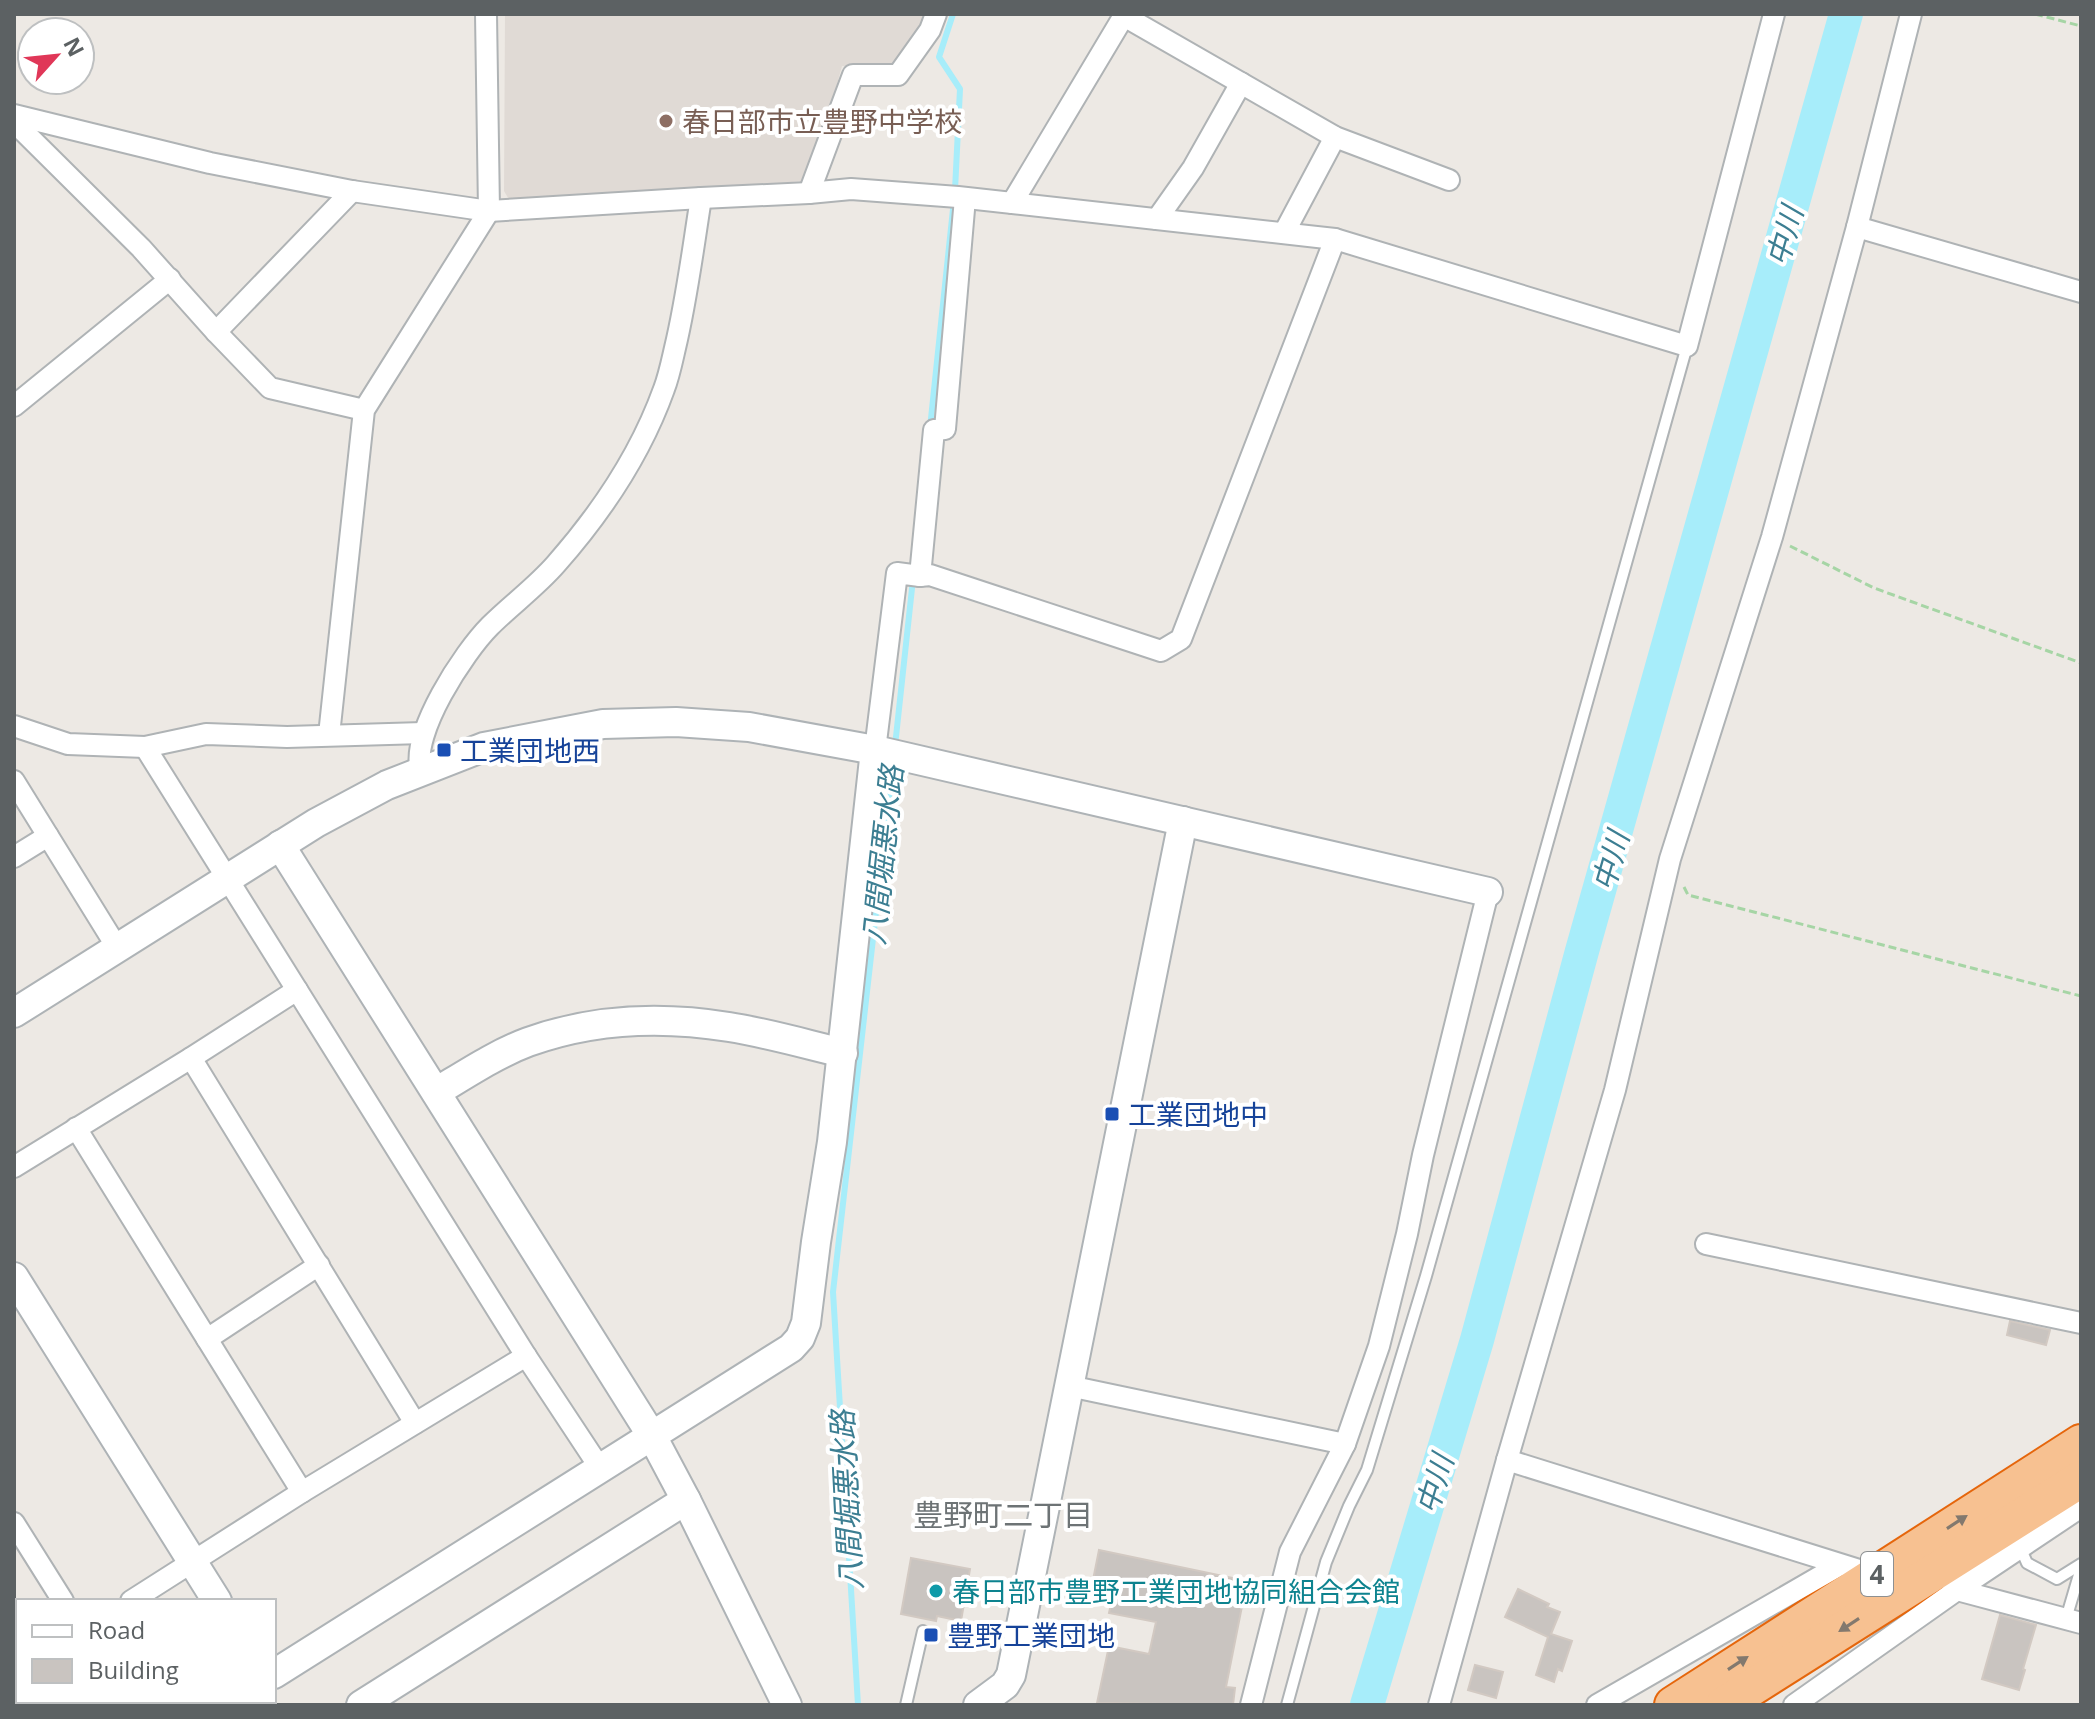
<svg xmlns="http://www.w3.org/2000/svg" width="2095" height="1719" font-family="'Open Sans','Noto Sans JP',sans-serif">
<rect width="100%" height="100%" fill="#ede9e4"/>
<!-- education -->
<path fill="#e0dad5" d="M505,14h424l-26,44 -22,11 -39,-3 -29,106 -8,9 -294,22 -7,-12z"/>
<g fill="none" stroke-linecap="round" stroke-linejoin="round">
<!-- stream -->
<g stroke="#a7edfa" stroke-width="6">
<path d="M930,428l25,-238 5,-101 -21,-32 14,-43"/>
<path d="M895,746l18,-167"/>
<path d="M858,1705l-25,-413 60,-530"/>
</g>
<!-- river -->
<path stroke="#a7edfa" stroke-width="34" d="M1367,1705l110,-365 105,-389 264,-937"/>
</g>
<!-- building -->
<g fill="#c9c4c0" stroke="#d2c9c2" stroke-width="2">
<path d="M2010,1321l40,9 -4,15 -39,-10z"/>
<path d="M1099,1550l148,31 -21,106 9,1 -2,17 -136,-2 12,-57 40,8 7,-32 -47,-9 4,-18 -22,-5z"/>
<path d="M911,1558l59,11 -9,52 -24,-5 -1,5 -35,-7z"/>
<path d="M1518,1589l31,15 -2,3 13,5 -9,22 21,7 -10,30 -4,-2 -4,13 -18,-7 12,-38 -43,-20z"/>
<path d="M2000,1615l36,10 -13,44 2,1 -6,20 -37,-11z"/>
<path d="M1475,1665l28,7 -7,26 -28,-8z"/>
</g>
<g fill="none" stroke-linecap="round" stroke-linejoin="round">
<defs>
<g id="lane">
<path d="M2020,1547l7,16 30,16 24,-15"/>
<path d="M2066,1619l15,-51"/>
<path d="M906,1705l17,-74"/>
<path d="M1287,1705l39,-143 23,-56 18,-36 59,-194 261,-930"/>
</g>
<g id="street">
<path d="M1124,16l211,121 114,43"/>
<path d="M14,115l196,48 142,28 137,20 212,-13 108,-5 42,-4 107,8 377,42 352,107 87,-332"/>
<path d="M14,122l127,126 75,84 54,56 94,22"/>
<path d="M809,193l44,-118h45l32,-45 6,-16"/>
<path d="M1012,203l113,-189"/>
<path d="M1157,219l36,-51 48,-85"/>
<path d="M1857,227l224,65"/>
<path d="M1284,233l51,-96"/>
<path d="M216,332l136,-141"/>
<path d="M14,406l156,-127"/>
<path d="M920,576l14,-146 11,-1 20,-231"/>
<path d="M14,726l54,18 77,3 61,-13 81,3 136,-4"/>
<path d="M329,735l35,-325 125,-199 -3,-197"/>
<path d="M145,747l381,609 74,112"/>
<path d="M875,750l22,-177 23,3 10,-1 231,76 20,-12 154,-400"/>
<path d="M421,770c-11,-36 43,-118 69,-144 21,-21 46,-39 66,-62 45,-51 85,-111 108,-175 5,-13 8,-28 11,-41 12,-50 18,-100 26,-150"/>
<path d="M14,781l104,168"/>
<path d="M14,857l34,-21"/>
<path d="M191,1058l224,365"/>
<path d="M76,1128l226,364"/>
<path d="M14,1167l177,-109 106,-68"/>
<path d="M1706,1244l375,79"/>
<path d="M207,1339l112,-74"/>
<path d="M1069,1386l276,58"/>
<path d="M1507,1460l368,115"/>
<path d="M14,1523l49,78"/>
<path d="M1952,1583l5,7 124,33"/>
<path d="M131,1601l171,-109 224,-136"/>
<path d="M14,1674l4,-2"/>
<path d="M1251,1705l39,-153 55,-108 34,-98 28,-112 16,-79 65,-263"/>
<path d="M1439,1705l68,-245 108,-370 55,-231 102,-322 85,-310 54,-213"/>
<path d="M1597,1705l243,-140"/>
<path d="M1794,1705l163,-115 124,-83"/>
</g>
<g id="secondary">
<path d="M280,845l372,591 34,64 101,205"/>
<path d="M14,1013l302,-190 71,-38 97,-38 119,-23 73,-2 73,5 126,23 613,142"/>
<path d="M436,1092c30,-18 60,-38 92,-50 64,-23 133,-26 201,-15 38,6 76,17 114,26"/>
<path d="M14,1277l203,324"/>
<path d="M274,1674l517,-326 9,-10 6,-15 10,-81 16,-100 43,-392"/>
<path d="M225,1705l6,-4"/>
<path d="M361,1705l325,-205"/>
<path d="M978,1705l27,-20 6,-10 172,-854"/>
</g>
<g id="highway">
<path d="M1673,1705l408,-262"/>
<path d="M1724,1705l357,-226"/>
</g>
</defs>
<!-- lane casing -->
<use href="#lane" stroke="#afb3b5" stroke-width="14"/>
<!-- street casing -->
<use href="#street" stroke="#afb3b5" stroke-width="24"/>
<!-- secondary casing -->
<use href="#secondary" stroke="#aeb3b6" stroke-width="32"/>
<!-- highway casing -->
<use href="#highway" stroke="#e5660c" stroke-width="40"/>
<!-- path -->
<g stroke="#a6d5a5" stroke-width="3" stroke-dasharray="8 4" stroke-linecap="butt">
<path d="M2035,14l46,12"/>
<path d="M1790,546l84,42 207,75"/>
<path d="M1684,887l4,8 393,101"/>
</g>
<!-- lane -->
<use href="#lane" stroke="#fff" stroke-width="10"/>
<!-- street -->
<use href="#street" stroke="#fff" stroke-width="20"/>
<!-- secondary -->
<use href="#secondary" stroke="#fff" stroke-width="28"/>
<!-- highway -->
<use href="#highway" stroke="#f7c191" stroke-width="36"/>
</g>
<!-- one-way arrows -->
<defs><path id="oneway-solid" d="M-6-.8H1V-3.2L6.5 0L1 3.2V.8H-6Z" transform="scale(2)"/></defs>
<g fill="#83796e">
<use href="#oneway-solid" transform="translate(1957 1522) rotate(-33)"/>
<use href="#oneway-solid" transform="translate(1849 1625) rotate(147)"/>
<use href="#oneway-solid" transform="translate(1738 1663) rotate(-33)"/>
</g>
<!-- markers -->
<circle fill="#8d6e63" stroke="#fff" stroke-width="3" cx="666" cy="121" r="8"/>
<g fill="#1a4fb4" stroke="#fff" stroke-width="3">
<rect x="436" y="742" width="16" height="16" rx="4"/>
<rect x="1104" y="1106" width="16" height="16" rx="4"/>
<rect x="923" y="1627" width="16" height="16" rx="4"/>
</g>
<circle fill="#0f9aa8" stroke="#fff" stroke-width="3" cx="936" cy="1591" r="8"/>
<g text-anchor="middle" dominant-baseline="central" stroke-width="8" stroke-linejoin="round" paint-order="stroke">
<!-- shield labels -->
<rect fill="#fff" stroke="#8d9092" stroke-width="2" x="1861" y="1552" width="32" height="44" rx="6"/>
<g font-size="26" font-weight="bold" fill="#5c6163">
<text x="1877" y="1574">4</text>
</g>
<!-- education labels -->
<g font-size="28" fill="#785e54" stroke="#fff" text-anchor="start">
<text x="682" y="121">春日部市立豊野中学校</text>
</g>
<!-- transit labels -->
<g font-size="28" fill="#164399" stroke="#fff" text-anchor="start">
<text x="460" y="750">工業団地西</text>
<text x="1128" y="1114">工業団地中</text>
<text x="947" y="1635">豊野工業団地</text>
</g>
<!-- culture labels -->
<g font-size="28" fill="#0d838f" stroke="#fff" text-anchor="start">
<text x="952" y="1591">春日部市豊野工業団地協同組合会館</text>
</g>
<!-- water labels -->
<g font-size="30" font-style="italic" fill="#3c7e92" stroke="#fff">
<text transform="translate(1784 236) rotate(-74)">中川</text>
<text transform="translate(882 855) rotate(-84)">八間堀悪水路</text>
<text transform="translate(1610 861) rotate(-74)">中川</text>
<text transform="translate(1434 1484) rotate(-73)">中川</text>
<text transform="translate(846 1500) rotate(-93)">八間堀悪水路</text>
</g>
<!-- neighbourhood labels -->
<g font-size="30" fill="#6d7375" stroke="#fff">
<text x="1003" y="1514">豊野町二丁目</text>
</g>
</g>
<!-- border -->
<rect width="2095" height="1719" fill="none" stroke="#5c6163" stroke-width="32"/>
<!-- legend -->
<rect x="16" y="1599" width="260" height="104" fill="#ffffff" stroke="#bec0c1" stroke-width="2"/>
<rect x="32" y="1625" width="40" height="12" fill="#ffffff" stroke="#bec0c1" stroke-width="2"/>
<text x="88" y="1639" font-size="24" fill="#5c6163">Road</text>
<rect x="32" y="1659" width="40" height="24" fill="#c9c4c0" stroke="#bec0c1" stroke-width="2"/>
<text x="88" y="1679" font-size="24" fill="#5c6163">Building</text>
<!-- north arrow -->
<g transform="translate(56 56) rotate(63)"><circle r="38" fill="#ffffff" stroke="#bec0c1" stroke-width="2"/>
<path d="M0-6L14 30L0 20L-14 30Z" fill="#e03758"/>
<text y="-12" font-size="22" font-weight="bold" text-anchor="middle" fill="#5c6163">N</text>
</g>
</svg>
